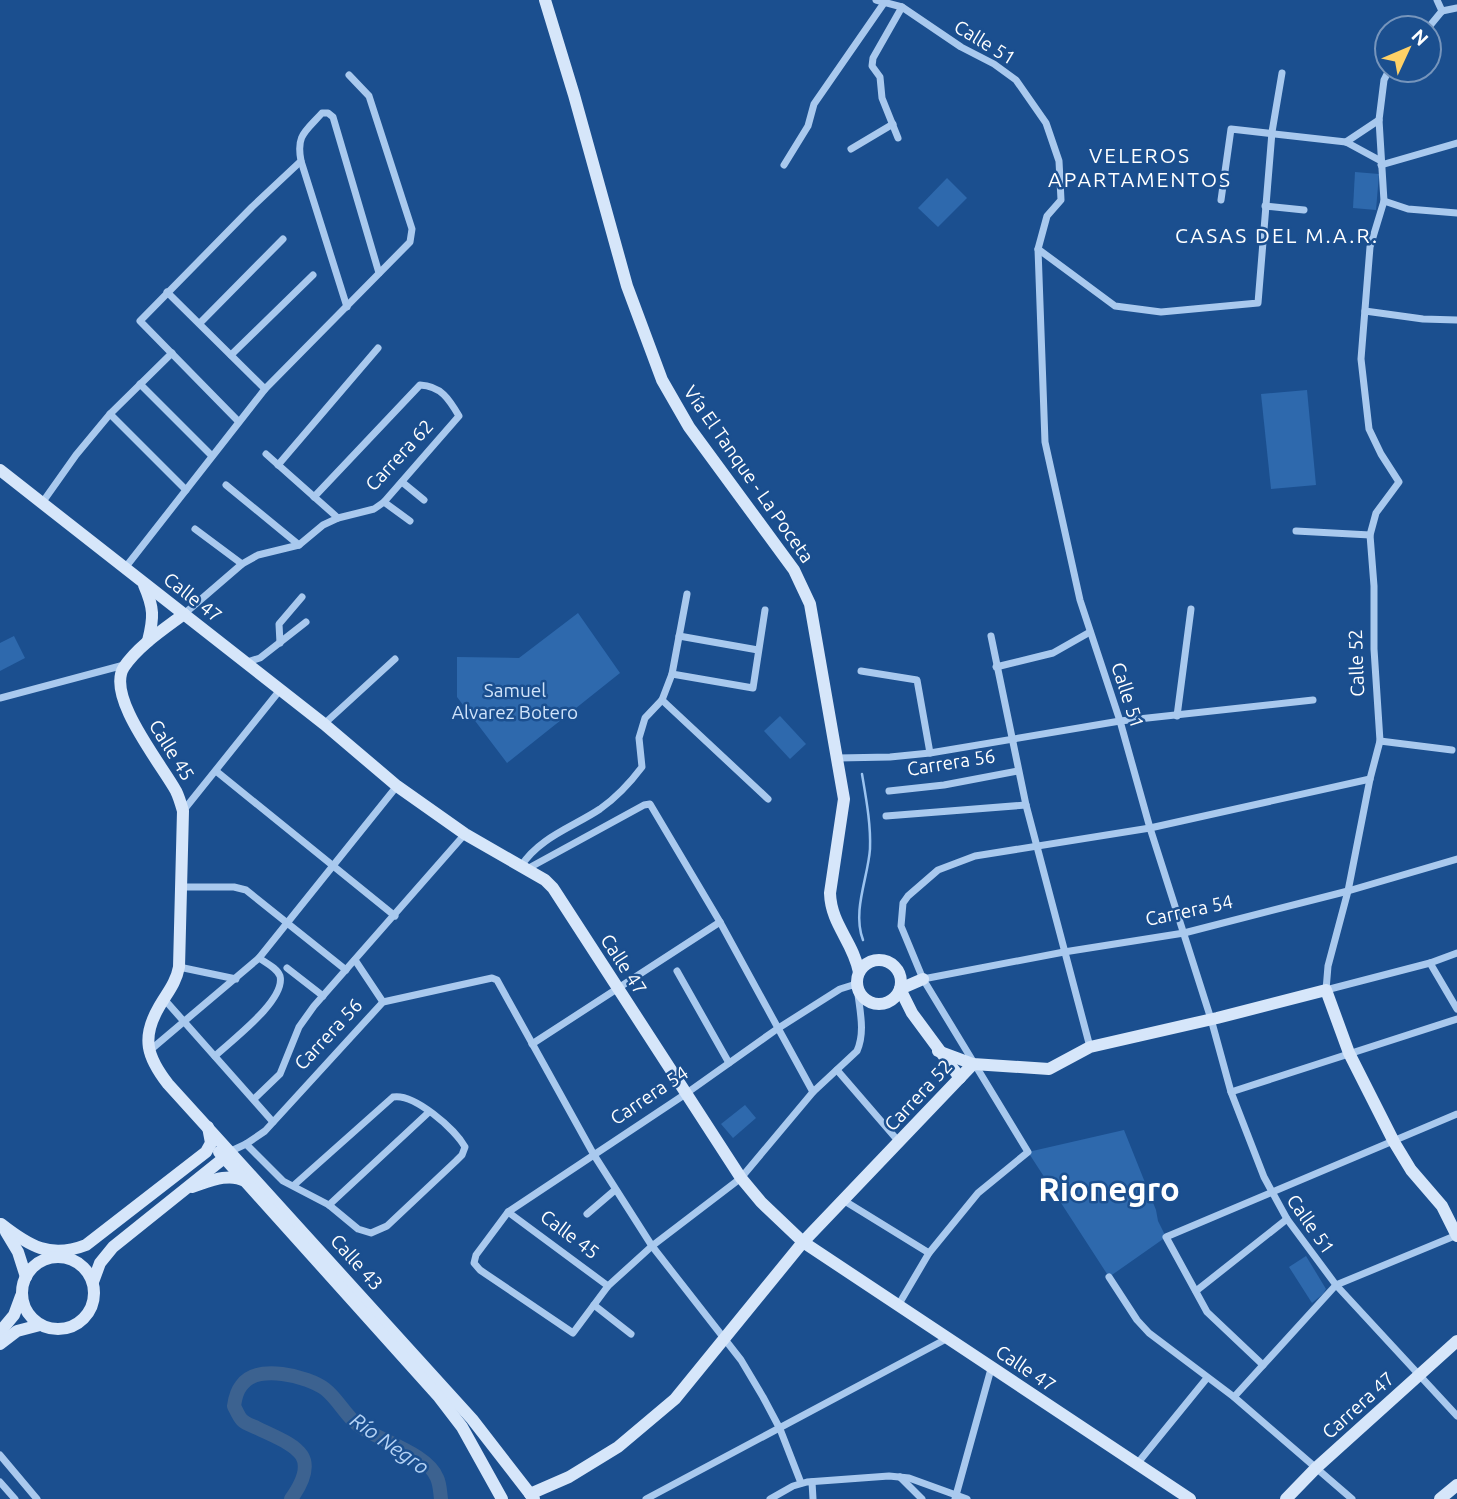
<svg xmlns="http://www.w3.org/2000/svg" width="1457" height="1499" font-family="Ubuntu,sans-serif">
<rect width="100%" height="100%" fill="#1b4f8f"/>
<!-- green -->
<g fill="#2e69ad">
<path d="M1355,172l24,2 -3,36 -23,-2z"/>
<path d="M947,178l20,20 -29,29 -20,-19z"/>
<path d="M1307,390l9,95 -45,4 -10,-95z"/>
<path d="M578,613l42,60 -113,90 -50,-66v-40l62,1z"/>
<path d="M14,636l11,22 -25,13v-28z"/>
<path d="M780,716l26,28 -16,15 -26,-28z"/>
<path d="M745,1105l11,13 -23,20 -12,-14z"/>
<path d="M1124,1130l32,80 2,11 8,16 -57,40 -81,-125z"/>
<path d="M1306,1256l20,33 -3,5 -11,9 -23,-36z"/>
</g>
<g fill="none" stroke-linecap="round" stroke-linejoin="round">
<!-- stream -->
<path stroke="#9cc4f0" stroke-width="2.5" d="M862,774c4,24 9,50 8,75 -2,29 -18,62 -7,91"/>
<!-- river -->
<path stroke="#3c6290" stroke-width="14" d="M291,1499c32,-45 4,-53 -34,-71 -4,-2 -11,-4 -15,-8 -3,-3 -6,-10 -8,-14 1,-7 3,-15 7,-20 15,-23 67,-10 84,3 13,10 20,26 33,36 21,16 69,28 79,53 3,6 3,14 4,21"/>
<!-- street -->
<g stroke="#a9c9ee" stroke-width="7">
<path d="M876,0l26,7 59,40 33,17 22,16 30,43 13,38 2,39 -14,16 -9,33 7,193 35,158 40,121 30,107 61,191 20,73 33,85 23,42 49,66 121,131"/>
<path d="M1437,0l5,11"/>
<path d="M1442,11l15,-3"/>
<path d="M1428,28l14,-17"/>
<path d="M1389,70l-5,10 -5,40 5,81 -14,46 -9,112 8,70 12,25 18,28 -23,31 -6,22 4,51v63l6,92 -10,38 -22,112 -20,75 -2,24 104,-27 27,-10"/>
<path d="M898,138l-16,-40 -2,-21 -8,-11 1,-8 29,-51"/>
<path d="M1346,142l33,-22"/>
<path d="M851,149l42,-25"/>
<path d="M301,161l46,146"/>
<path d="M784,165l24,-39 6,-22 70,-101"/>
<path d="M1381,165l76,-22"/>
<path d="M1221,200l10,-71 115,13 35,19"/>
<path d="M1384,201l24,8 49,4"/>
<path d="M1265,206l39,4"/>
<path d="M1038,249l77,57 46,6 97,-9 14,-171 10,-59"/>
<path d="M167,292l98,97"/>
<path d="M1365,311l58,8 34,1"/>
<path d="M200,323l83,-84"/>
<path d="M231,355l82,-80"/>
<path d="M140,384l72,72"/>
<path d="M110,414l76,76"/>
<path d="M238,421l-98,-100 112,-114 49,-46c-5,-26 4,-29 21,-48h6l5,4 46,156"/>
<path d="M266,454l72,64"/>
<path d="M278,465l100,-117"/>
<path d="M402,482l22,18"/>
<path d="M226,485l73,60"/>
<path d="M384,502l26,19"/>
<path d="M42,503l34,-48 34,-41 62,-61"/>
<path d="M195,529l47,35"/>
<path d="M1296,531l74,4"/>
<path d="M125,568l140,-179 145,-147 2,-13 -43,-133 -20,-21"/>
<path d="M184,614l58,-50 16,-9 41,-10 24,-20 15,-7 36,-9 10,-7 75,-86c-10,-17 -18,-30 -39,-31l-106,112"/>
<path d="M679,636l79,14"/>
<path d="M991,636l35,169 64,242"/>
<path d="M280,643l-1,-19 23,-27"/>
<path d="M247,662l13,-4 46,-36"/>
<path d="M996,667l57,-14 37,-21"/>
<path d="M861,671l56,9 13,73"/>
<path d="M672,674l81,14 12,-78"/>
<path d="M0,698l124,-33"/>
<path d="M662,700l106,99"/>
<path d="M1177,716l14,-107"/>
<path d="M324,724l71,-65"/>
<path d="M1380,741l72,9"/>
<path d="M838,758l52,-1 40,-4 190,-32 193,-21"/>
<path d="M216,771l179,145"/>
<path d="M889,791l55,-6 74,-14"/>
<path d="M183,811l97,-121"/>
<path d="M886,816l140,-11"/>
<path d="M521,866c19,-29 52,-39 79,-57 17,-12 30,-26 42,-42l-3,-29 6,-20 17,-18 10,-26 15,-80"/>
<path d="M527,869l117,-64 6,-1 70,118 93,170"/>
<path d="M180,887h54l12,3 100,80"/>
<path d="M355,960l28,42"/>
<path d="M1430,963l27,46"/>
<path d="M179,967l57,12"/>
<path d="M287,968l36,28"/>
<path d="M677,971l52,92"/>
<path d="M923,979l141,-27 120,-19 164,-42 109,-32"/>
<path d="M856,984l-16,5 -63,40 -93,66 -176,117 -32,43 -2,8 6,7 93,63 35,-47 44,-40 89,-68 72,-86 44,-41c9,-20 2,-43 0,-65"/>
<path d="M164,999l109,123"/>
<path d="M532,1044l188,-122"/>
<path d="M148,1052l111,-94 138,-172"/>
<path d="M215,1056c17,-16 71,-56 65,-80 -3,-8 -14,-13 -21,-18"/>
<path d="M837,1070l63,73"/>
<path d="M1231,1092l226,-73"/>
<path d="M254,1099l26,-25 19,-47 15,-21 151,-172"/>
<path d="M246,1144l37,37 46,24 29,24 13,4 16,-7 69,-65 6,-6 3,-8c-10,-18 -51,-54 -72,-50l-100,89"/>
<path d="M231,1151l15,-7 19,-13 118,-129 109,-24 5,2 97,175 58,91 89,114 22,37 17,32 21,54"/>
<path d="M843,1200l86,53"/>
<path d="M329,1205l100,-93"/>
<path d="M508,1212l100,74"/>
<path d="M587,1214l28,-24"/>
<path d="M1109,1277l28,43 12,13 85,64 118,102"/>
<path d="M1196,1291l91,-72"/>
<path d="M899,1304l30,-51 49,-60 50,-41 -105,-173 -22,-53 2,-23 5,-7 30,-26 37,-14 175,-28 220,-49"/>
<path d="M594,1305l37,29"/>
<path d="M1263,1365l-56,-53 -41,-75 291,-123"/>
<path d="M1234,1397l102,-112 121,-50"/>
<path d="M0,1455l37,44"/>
<path d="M1137,1464l70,-86"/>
<path d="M900,1477l22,22"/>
<path d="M0,1482l15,17"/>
<path d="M812,1482l1,17"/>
<path d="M646,1499l302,-161"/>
<path d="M770,1499l23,-13 14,-4 82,-6 20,2 58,21"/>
<path d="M955,1499l36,-130"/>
</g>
<!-- secondary -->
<g stroke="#d6e6fa" stroke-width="12">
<path d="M545,0l29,95 53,191 35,94 27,47 105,143 16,34 34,195 -14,94c1,32 23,48 29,79"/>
<path d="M0,470l324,254 73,62 68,48 80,46 8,8 188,290 20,24 42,40 387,257"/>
<path d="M144,585c10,23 10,32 4,56"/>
<path d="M184,614c-20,15 -46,32 -60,53 -19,29 38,98 52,124 3,6 5,13 7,20l-4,156c-3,16 -12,26 -20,40 -18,31 -12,50 9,77l304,335 62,80"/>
<circle cx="879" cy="982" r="22"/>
<path d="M923,979l-23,10 12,24 48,65"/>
<path d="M938,1051l35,13 76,5 41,-22 127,-29 109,-28 23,63 45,89 17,28 31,36 15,30"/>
<path d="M219,1152l220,245 23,30 40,72"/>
<path d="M192,1187c16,-5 36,-15 53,-6"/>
<path d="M1,1224c28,22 49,35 85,21l120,-93 5,-9 -3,-16"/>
<path d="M6,1232l12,20 8,25"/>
<circle cx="58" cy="1293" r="36"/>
<path d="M93,1282l7,-19 13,-16 116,-93"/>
<path d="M0,1332l14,-17 7,-19"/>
<path d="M0,1344l17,-13 23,-6"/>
<path d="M530,1494l39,-17 49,-30 57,-48 128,-157 170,-178"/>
<path d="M1286,1499l30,-31 141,-127"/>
<path d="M1440,1499l17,-14"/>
</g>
</g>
<g text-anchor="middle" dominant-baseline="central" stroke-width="5" stroke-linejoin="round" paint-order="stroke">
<!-- street labels -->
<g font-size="19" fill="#fff" stroke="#1b4f8f">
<text transform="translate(985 42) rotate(31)">Calle 51</text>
<text transform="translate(399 455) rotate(-47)">Carrera 62</text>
<text transform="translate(749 474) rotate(55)">Vía El Tanque - La Poceta</text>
<text transform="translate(193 597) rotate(38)">Calle 47</text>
<text transform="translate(1356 663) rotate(-92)">Calle 52</text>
<text transform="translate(1128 695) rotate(72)">Calle 51</text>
<text transform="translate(172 750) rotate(58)">Calle 45</text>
<text transform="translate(951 762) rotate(-9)">Carrera 56</text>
<text transform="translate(1189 910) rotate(-12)">Carrera 54</text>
<text transform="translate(624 964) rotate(57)">Calle 47</text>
<text transform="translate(328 1034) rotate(-47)">Carrera 56</text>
<text transform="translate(649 1095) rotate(-34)">Carrera 54</text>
<text transform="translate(918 1095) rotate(-47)">Carrera 52</text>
<text transform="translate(1311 1224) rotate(55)">Calle 51</text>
<text transform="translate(570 1234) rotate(37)">Calle 45</text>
<text transform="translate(357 1262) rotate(48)">Calle 43</text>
<text transform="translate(1026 1368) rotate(34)">Calle 47</text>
<text transform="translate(1358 1405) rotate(-42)">Carrera 47</text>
</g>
<!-- park labels -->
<g font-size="19" fill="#cfe3fa" stroke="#1b4f8f">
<text x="515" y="690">Samuel<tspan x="515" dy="22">Alvarez Botero</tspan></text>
</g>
<!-- neighbourhood labels -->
<g font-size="21" letter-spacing="2" fill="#fff" stroke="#1b4f8f">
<text x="1140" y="155">VELEROS<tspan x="1140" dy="24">APARTAMENTOS</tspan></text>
<text x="1277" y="235">CASAS DEL M.A.R.</text>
</g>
<!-- water labels -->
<g font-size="21" font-style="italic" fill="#b5d3f5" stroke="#1b4f8f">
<text transform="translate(390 1443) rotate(35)">Río Negro</text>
</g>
<!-- town labels -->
<g font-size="33" font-weight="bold" fill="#fff" stroke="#1b4f8f">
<text x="1109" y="1188">Rionegro</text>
</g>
</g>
<!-- north arrow -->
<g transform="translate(1408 49) rotate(46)"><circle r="33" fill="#1b4f8f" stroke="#7695bc" stroke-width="2"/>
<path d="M0-5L12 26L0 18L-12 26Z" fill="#ffd166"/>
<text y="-10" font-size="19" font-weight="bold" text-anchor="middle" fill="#ffffff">N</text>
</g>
</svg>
